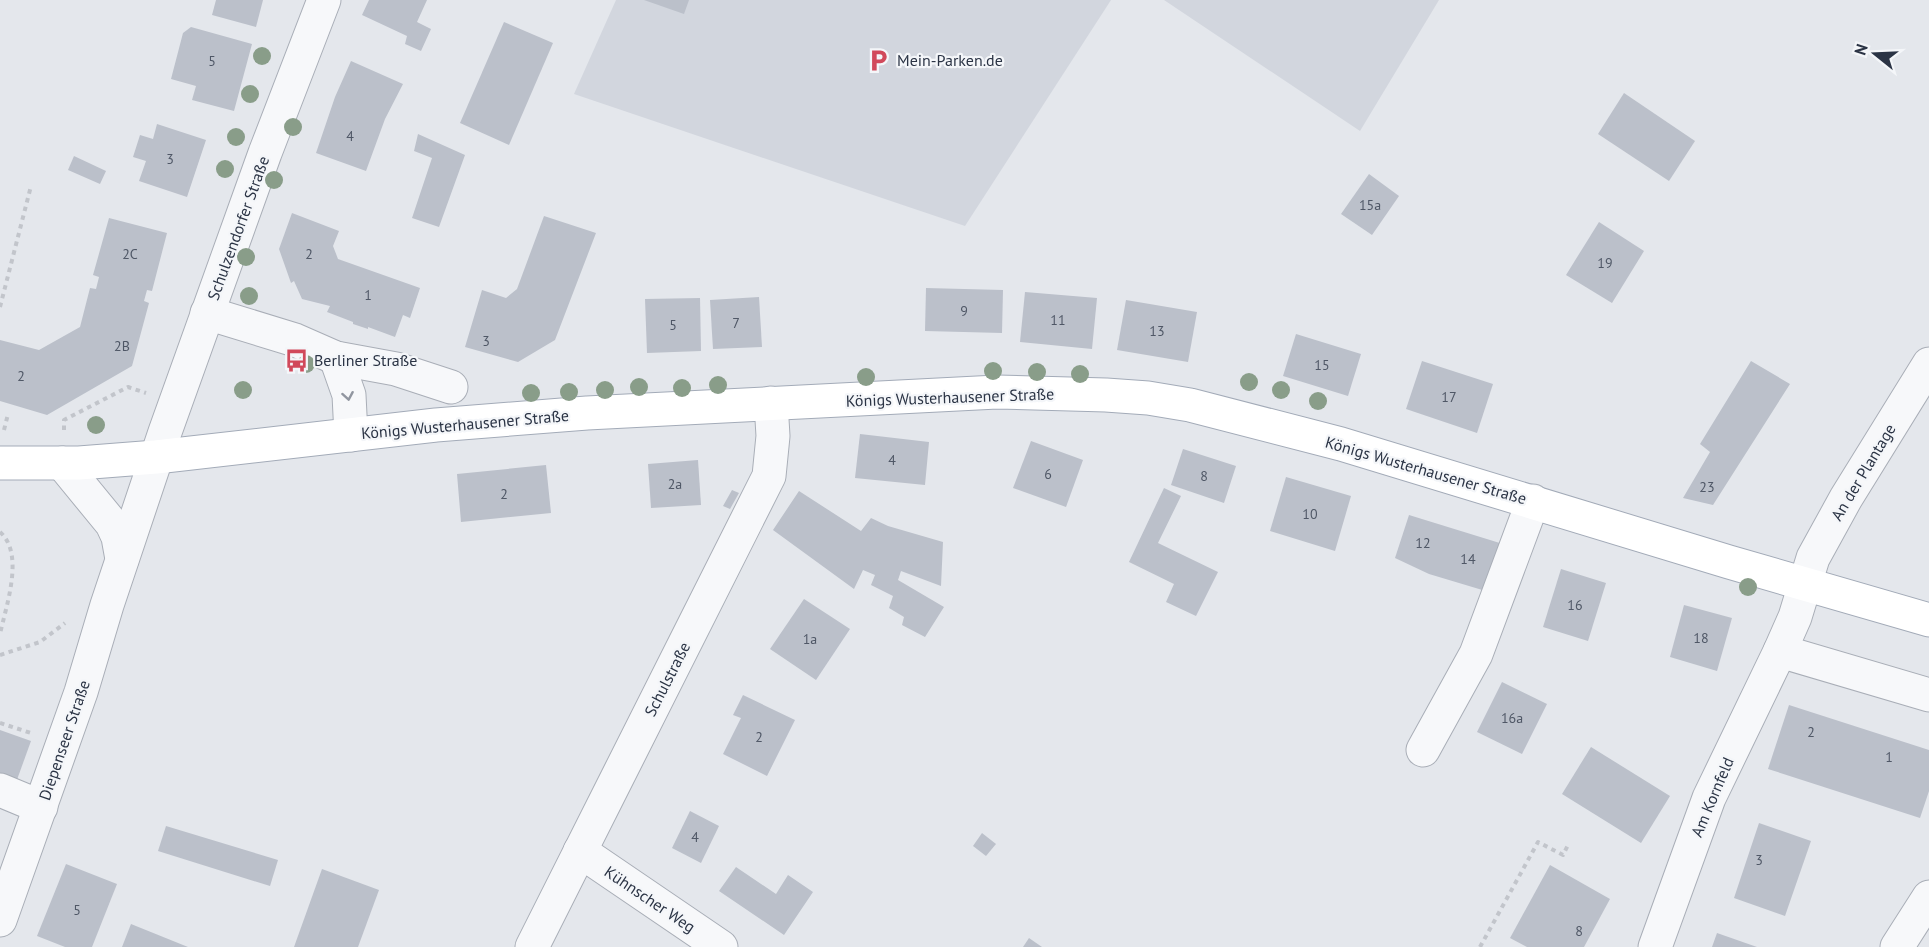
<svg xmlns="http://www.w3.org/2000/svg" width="1929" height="947" font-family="'PT Sans',sans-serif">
<rect width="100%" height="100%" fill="#e4e7ec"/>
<!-- built -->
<g fill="#d2d6de">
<path d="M616,0h495l-146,226 -391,-132z"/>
<path d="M1164,0h275l-79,131z"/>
</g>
<!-- building -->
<g fill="#bbc0ca">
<path d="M216,0h47l-7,27 -44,-12z"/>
<path d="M369,0h58l-10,22 14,7 -10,22 -16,-7 2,-8 -45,-21z"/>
<path d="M644,0h45l-5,14z"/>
<path d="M504,22l49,21 -44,102 -49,-22z"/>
<path d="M191,27l61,17 -18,67 -42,-11 4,-14 -25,-7 12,-46z"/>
<path d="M351,61l52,23 -18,35 -19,52 -50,-18 19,-56z"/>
<path d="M1624,93l71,48 -26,40 -71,-47z"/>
<path d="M157,124l49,16 -19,57 -48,-16 7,-20 -13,-4 7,-22 13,4z"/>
<path d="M418,134l47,21 -26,72 -27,-9 20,-60 -18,-7z"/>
<path d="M74,156l32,15 -6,13 -32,-14z"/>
<path d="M1369,174l30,22 -27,39 -31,-21z"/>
<path d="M292,213l47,18 -6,15 5,13 82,29 -10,30 -7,-3 -8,22 -27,-10v2l-15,-5v-2l-26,-10 3,-6 -28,-7 -8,-18 -3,2 -12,-34z"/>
<path d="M544,216l52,17 -41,107 -37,22 -53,-15 17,-57 24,8 11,-9z"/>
<path d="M109,218l58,15 -15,58 -5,-1 -3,11 5,2 -17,63 -85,49 -47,-14v-61l39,10 41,-23 10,-39 6,1 3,-12 -6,-2z"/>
<path d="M1599,222l45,29 -32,52 -46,-28z"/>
<path d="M926,288l77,2 -1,43 -77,-2z"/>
<path d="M1025,292l72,6 -5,51 -72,-7z"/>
<path d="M759,297l3,50 -49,2 -3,-49z"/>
<path d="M700,298l1,53 -54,2 -2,-54z"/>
<path d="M1126,300l71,12 -9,50 -71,-12z"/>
<path d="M1296,334l65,20 -13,42 -65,-20z"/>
<path d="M1422,361l71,23 -16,49 -71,-24z"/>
<path d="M1751,361l39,23 -77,121 -30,-7 27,-46 -10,-8z"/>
<path d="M860,434l69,8 -4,43 -70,-7z"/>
<path d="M1031,441l52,19 -17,47 -53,-19z"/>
<path d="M1183,449l53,17 -12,37 -53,-18z"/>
<path d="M698,460l3,45 -50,3 -3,-44z"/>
<path d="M546,465l5,48 -90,9 -4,-48z"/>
<path d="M1286,477l65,19 -16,55 -65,-20z"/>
<path d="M1164,488l17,8 -23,47 60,29 -22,44 -30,-14 8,-18 -45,-22z"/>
<path d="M732,490l7,3 -9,16 -7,-3z"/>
<path d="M799,491l62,40 10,-13 17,8 55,16 -2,44 -40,-15 -3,9 46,27 -19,30 -23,-12 2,-8 -15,-9 4,-12 -22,-11 4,-10 -12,-5 -9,19 -81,-59z"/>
<path d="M1409,515l94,29 -14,48 -60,-18 -34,-16z"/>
<path d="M1561,569l45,14 -18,58 -45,-14z"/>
<path d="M804,599l46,30 -34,51 -46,-31z"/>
<path d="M1684,605l48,13 -15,53 -47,-14z"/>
<path d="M1502,682l45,22 -25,50 -45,-22z"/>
<path d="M743,695l52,25 -28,56 -44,-22 18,-36 -8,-3z"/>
<path d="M1789,705l140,45v41l-9,27 -152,-49z"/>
<path d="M0,730l31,11 -17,47 -14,-7z"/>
<path d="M1591,747l79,49 -29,47 -79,-49z"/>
<path d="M690,811l29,15 -18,37 -29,-15z"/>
<path d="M1759,823l52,18 -26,75 -51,-18z"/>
<path d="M166,826l112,34 -8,26 -112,-35z"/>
<path d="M982,833l14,11 -10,12 -13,-10z"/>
<path d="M66,864l51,20 -25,63h-27l-28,-11z"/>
<path d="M1550,865l60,34 -26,48h-57l-17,-9z"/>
<path d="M736,867l40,27 12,-19 25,17 -29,43 -65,-44z"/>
<path d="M322,869l57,21 -21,57h-64z"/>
<path d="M131,924l57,23h-66z"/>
<path d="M1717,933l40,14h-45z"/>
<path d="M1029,938l13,9h-19z"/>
</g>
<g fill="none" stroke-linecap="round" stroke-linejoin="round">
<defs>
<g id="minor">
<path d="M207,313l88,27 41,18 60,11 55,18"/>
<path d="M336,358l13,37 2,40"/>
<path d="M62,463l50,61 6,13 4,22"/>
<path d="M1780,651l149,44"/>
<path d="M1423,750l53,-96 57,-153"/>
<path d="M0,790l41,17"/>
<path d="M580,851l141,96"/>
<path d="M0,920l81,-228 26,-87 58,-173 100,-279 59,-153"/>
<path d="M532,947l237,-471 4,-40 -2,-33"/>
<path d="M1655,947l54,-149 71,-147 15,-34 18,-59 33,-60 83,-134"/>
<path d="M1897,947l32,-50"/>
</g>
<path id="major" d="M0,463h79l77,-6 280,-32 151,-12 410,-21 109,3 42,3 42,7 151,39 388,118 200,58"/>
</defs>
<!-- minor casing -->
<use href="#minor" stroke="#a9aeb7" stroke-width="35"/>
<!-- major casing -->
<use href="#major" stroke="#a3abb8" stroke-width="35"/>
<!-- path -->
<g stroke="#c2c5cb" stroke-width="4" stroke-dasharray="4.5 4.5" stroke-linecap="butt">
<path d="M0,307l31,-121"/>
<path d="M4,430l4,-16"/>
<path d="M64,430v-10l64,-33 18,6"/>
<path d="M0,532c25,22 6,74 0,102"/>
<path d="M0,655l40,-13 25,-19"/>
<path d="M0,723l31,10"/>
<path d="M1480,947l58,-105 25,13 5,-10"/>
</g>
<!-- minor -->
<use href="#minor" stroke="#f7f8fa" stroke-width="33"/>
<!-- major -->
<use href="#major" stroke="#fff" stroke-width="33"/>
</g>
<!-- trees -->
<g fill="#899d89">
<circle cx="262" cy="56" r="9"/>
<circle cx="250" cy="94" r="9"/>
<circle cx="293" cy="127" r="9"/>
<circle cx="236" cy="137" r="9"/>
<circle cx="225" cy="169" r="9"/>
<circle cx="274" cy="180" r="9"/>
<circle cx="246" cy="257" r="9"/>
<circle cx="249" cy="296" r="9"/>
<circle cx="306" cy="364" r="9"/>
<circle cx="993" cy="371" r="9"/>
<circle cx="1037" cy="372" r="9"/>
<circle cx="1080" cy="374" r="9"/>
<circle cx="866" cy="377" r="9"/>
<circle cx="1249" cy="382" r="9"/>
<circle cx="718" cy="385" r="9"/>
<circle cx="639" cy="387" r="9"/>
<circle cx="682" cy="388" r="9"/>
<circle cx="243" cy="390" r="9"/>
<circle cx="605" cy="390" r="9"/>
<circle cx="1281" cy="390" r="9"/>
<circle cx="569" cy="392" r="9"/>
<circle cx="531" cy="393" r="9"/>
<circle cx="1318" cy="401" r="9"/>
<circle cx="96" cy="425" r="9"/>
<circle cx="1748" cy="587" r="9"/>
</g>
<!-- one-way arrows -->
<defs><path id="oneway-chevron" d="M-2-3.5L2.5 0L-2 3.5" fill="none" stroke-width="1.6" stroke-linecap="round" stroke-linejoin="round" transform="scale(1.5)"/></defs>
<use stroke="#9196a0" href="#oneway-chevron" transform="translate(348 396) rotate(80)"/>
<!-- icons -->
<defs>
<symbol id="parking-bare" viewBox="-9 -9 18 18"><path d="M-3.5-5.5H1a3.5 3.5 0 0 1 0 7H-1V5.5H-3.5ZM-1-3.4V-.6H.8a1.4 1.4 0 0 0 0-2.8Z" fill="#d1495b" stroke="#f4f6f9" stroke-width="2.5" paint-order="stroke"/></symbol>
<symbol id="bus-bare" viewBox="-9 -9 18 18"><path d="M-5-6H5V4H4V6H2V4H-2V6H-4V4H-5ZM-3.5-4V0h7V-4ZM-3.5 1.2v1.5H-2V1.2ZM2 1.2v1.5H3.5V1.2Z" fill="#d1495b" stroke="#f4f6f9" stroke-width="2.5" paint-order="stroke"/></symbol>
</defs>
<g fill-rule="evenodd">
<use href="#parking-bare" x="862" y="44" width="33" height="33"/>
<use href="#bus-bare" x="280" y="344" width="33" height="33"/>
</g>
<g text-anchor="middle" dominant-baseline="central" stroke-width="4.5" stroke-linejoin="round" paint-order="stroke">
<!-- number labels -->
<g font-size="14" fill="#4f5766">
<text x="212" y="61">5</text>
<text x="350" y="136">4</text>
<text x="170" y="159">3</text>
<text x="1370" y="205">15a</text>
<text x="130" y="254">2C</text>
<text x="309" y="254">2</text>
<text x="1605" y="263">19</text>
<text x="368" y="295">1</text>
<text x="964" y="311">9</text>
<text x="1058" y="320">11</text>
<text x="736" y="323">7</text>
<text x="673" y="325">5</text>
<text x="1157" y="331">13</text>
<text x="486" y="341">3</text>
<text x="122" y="346">2B</text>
<text x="1322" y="365">15</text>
<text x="21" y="376">2</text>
<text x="1449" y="397">17</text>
<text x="892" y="460">4</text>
<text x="1048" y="474">6</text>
<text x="1204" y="476">8</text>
<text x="675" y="484">2a</text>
<text x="1707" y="487">23</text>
<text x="504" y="494">2</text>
<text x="1310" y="514">10</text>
<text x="1423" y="543">12</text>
<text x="1468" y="559">14</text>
<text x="1575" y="605">16</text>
<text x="1701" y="638">18</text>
<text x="810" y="639">1a</text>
<text x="1512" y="718">16a</text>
<text x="1811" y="732">2</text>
<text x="759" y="737">2</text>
<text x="1889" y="757">1</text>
<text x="695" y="837">4</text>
<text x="1759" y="860">3</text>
<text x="77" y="910">5</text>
<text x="1579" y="931">8</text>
</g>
<!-- poi labels -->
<g font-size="16" fill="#2b3445" stroke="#f4f6f9" text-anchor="start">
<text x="897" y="60">Mein-Parken.de</text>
<text x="314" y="360">Berliner Straße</text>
</g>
<!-- street labels -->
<g font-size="16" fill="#2b3445" stroke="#f4f6f9">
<text transform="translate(238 228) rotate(-70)">Schulzendorfer Straße</text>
<text transform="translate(950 397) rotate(-2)">Königs Wusterhausener Straße</text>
<text transform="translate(465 424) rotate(-5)">Königs Wusterhausener Straße</text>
<text transform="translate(1426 470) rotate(16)">Königs Wusterhausener Straße</text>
<text transform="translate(1863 472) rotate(-59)">An der Plantage</text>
<text transform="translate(667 679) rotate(-63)">Schulstraße</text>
<text transform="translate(64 740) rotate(-71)">Diepenseer Straße</text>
<text transform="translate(1712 797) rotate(-67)">Am Kornfeld</text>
<text transform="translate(650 899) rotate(34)">Kühnscher Weg</text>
</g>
</g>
<!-- north arrow -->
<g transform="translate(1875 54) rotate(288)" stroke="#f4f6f9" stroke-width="4.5" paint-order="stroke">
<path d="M0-4.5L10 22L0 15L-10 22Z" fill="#2b3445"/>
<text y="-9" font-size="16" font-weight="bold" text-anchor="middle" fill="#2b3445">N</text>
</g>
</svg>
